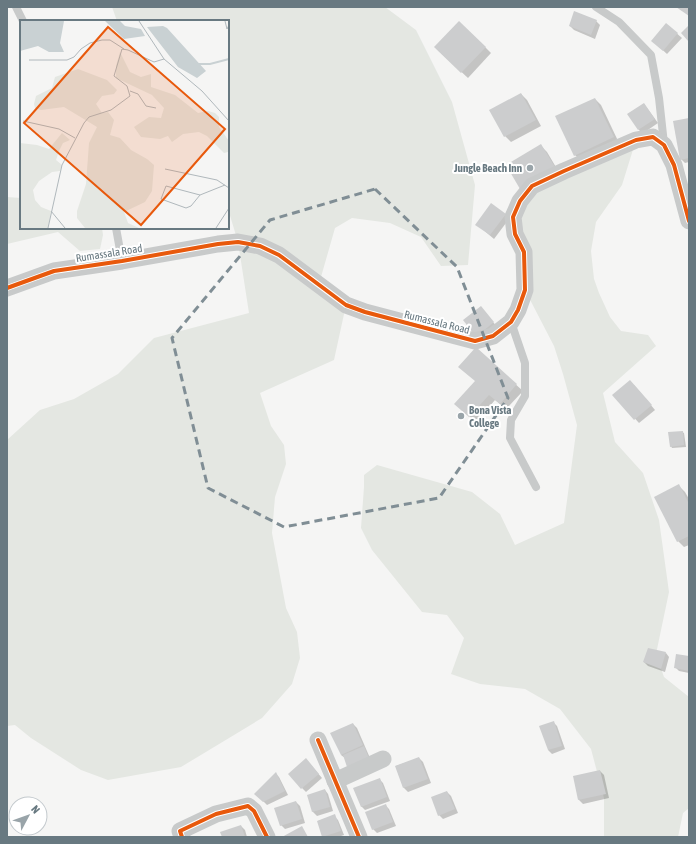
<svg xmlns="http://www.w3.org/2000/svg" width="696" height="844" font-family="'Asap Condensed',sans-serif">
<rect width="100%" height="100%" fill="#f5f5f4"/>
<!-- green -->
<g fill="#e4e7e2">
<path d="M112,7h273l31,23 36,72 23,83 -7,80 -27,1 -20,-29 -31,-14 -38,-5 -17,10 -16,56 27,21 -12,55 -74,33 11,33 13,19 2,19 -11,33 -3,36 14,75 11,24 3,26 -8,26 -30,34 -81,49 -73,13 -27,-10 -50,-32 -16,-13 -8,1v-286l33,-30 34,-11 44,-25 36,-36 95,-25 -11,-71 -10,-33v-188h-111z"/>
<path d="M636,140l-14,45 -26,37 -5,29 3,28 5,14 11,24 11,14 27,4 8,11 -53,47 12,49 28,31 16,47 10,72 -13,62 8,23 25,20v111l-6,5 -5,24h-74v-39l-13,-49 -31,-40 -35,-20 -45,-5 -29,-10 13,-36 -17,-23 -25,-3 -50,-62 -11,-22 3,-41v-12l13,-10 95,27 28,22 15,31 49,-22 13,-98 -14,-51 -9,-28 -29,-56 -5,-89z"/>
<path d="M7,197l14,1v30h81l1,7 -3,14 -20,2 -22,-19 -51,12z"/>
</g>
<!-- shadow -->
<g fill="#0003">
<path d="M596,21l4,4 -5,14 -21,-9 -4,-4z"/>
<path d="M666,24l16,14 -15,16 -11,-10z"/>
<path d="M485,47l6,6 -23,25 -27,-25z"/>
<path d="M521,94l6,6 14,26 -30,16 -6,-6z"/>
<path d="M595,99l6,6 18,38 -38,18 -6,-6z"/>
<path d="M644,104l14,19 -16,11 -14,-20z"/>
<path d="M689,120v42l-4,1 -4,-4z"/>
<path d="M541,146l6,6 13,22 -53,-8z"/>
<path d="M505,215l4,4 -15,20 -13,-11z"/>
<path d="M485,312l12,15 -16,13z"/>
<path d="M476,349l47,42 -17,18 -11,-9 -19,22 -14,-12 14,-29z"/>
<path d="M634,385l21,25 -16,13 -25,-28z"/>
<path d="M682,432l2,1 2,14 -14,1 -1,-2z"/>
<path d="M679,486l6,6 4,7v46l-5,2 -6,-6z"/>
<path d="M666,653l3,4 -4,15 -17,-6 -4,-4z"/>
<path d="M689,657v16l-10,-2 -4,-4z"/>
<path d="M553,722l4,4 8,23 -13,5 -4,-4z"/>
<path d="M353,724l4,4 16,37 -28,-7 -4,-3z"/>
<path d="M419,758l4,4 8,21 -23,9 -4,-4 -8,-22z"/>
<path d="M310,764l12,14 -16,14 -4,-4z"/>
<path d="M600,771l4,4 5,23 -26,6 -4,-4 -5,-23z"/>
<path d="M276,774l3,3 9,18 -21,10 -11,-11z"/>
<path d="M379,779l4,4 7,18 -25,9 -4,-4z"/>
<path d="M325,790l3,4 5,17 -16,5 -4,-4 -5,-16z"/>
<path d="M447,792l4,4 7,17 -15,6 -4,-4z"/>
<path d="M296,802l4,4 5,17 -20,6 -4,-4z"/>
<path d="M385,805l4,4 7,17 -19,7 -4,-4z"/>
<path d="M334,816l4,4 6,15 -6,2h-14l-6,-16z"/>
<path d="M241,826l4,4 2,7h-24z"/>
</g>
<!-- building -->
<g fill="#cccdce">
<path d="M676,7h13v9z"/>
<path d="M574,11l23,9 -6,15 -22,-9z"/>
<path d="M459,21l27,26 -25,26 -27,-26z"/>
<path d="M666,23l12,10 -15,18 -12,-10z"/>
<path d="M689,25v17l-8,-9z"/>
<path d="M521,93l15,27 -32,17 -15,-27z"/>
<path d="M595,98l19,39 -40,19 -19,-40z"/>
<path d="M644,103l11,16 -17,11 -11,-16z"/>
<path d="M689,118v40l-9,2 -7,-39z"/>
<path d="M541,144l14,23 -35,22 -14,-24z"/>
<path d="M491,203l15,11 -16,21 -15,-10z"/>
<path d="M481,306l13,16 -18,15 -13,-17z"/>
<path d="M476,347l41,37 -17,20 -11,-9 -20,22 -15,-13 21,-23 -17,-14z"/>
<path d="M630,380l22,25 -18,15 -22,-25z"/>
<path d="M683,431l1,14 -14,2 -2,-15z"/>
<path d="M679,484l10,20v32l-12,6 -23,-45z"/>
<path d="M648,648l18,4 -5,17 -18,-7z"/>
<path d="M676,654l13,2v15l-15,-3z"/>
<path d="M554,721l8,25 -14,4 -9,-24z"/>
<path d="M353,723l10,22 -22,10 -11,-22z"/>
<path d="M364,746l6,15 -22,9 -5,-15z"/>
<path d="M419,757l9,22 -25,9 -8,-22z"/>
<path d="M306,758l13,16 -18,15 -13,-15z"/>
<path d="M600,770l6,24 -28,6 -5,-24z"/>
<path d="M276,772l9,19 -22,11 -9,-8z"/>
<path d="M380,778l7,19 -26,10 -8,-19z"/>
<path d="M325,789l5,18 -18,5 -5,-17z"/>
<path d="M447,791l8,18 -17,7 -7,-19z"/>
<path d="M296,801l6,18 -22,7 -6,-18z"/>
<path d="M386,804l7,18 -21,8 -7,-18z"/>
<path d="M335,814l6,17 -19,6 -5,-16z"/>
<path d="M241,825l4,12h-23l-2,-5z"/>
<path d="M302,826l6,11h-26z"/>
</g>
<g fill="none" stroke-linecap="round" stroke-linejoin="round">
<!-- lane -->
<g stroke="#c8caca" stroke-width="8">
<path d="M16,7l7,14"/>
<path d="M596,7l23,15 32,33 8,43 5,46"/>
<path d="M116,228l6,33"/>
<path d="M511,322l14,41v33l-14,24 -1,18 26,49"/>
</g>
<!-- street -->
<g stroke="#c8caca" stroke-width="17">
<path d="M7,288l47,-17 68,-10 96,-17 20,-2 22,4 19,9 67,50 19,7 110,29 18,-5 18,-14 7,-12 7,-20 -1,-38 -9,-18 -2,-17 7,-16 12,-15 32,-15 72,-31 17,-3 11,8 10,20 15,56"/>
<path d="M318,740l41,97"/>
<path d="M335,781l48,-22"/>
<path d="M182,837l-2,-6 36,-17 32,-8 6,5 13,26"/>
</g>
<defs>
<g id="cycleway">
<path d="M7,288l47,-17 68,-10 96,-17 20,-2 22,4 19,9 67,50 19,7 110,29 18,-5 18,-14 7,-12 7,-20 -1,-38 -9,-18 -2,-17 7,-16 12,-15 32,-15 72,-31 17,-3 11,8 10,20 15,56"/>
<path d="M318,740l41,97"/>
<path d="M182,837l-2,-6 36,-17 32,-8 6,5 13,26"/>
</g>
</defs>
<!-- cycleway casing -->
<use href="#cycleway" stroke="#fff" stroke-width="6"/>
<!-- cycleway -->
<use href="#cycleway" stroke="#e8590c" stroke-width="4"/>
</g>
<!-- marked area -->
<path fill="none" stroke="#808e95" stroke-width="3" stroke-dasharray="8 5" stroke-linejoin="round" d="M375,189l82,78 51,131 -69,100 -155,29 -76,-39 -36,-150 98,-118z"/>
<!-- markers -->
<g fill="#99a4a9" stroke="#fff" stroke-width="1.5">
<circle cx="530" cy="168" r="4"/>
<circle cx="461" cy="416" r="4"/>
</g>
<g text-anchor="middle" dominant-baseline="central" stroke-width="4" stroke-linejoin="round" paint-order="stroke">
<!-- poi labels -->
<g font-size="11" font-weight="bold" fill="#687981" stroke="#fff" text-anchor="end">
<text x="522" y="168">Jungle Beach Inn</text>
<text x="469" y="410" text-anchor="start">Bona Vista<tspan x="469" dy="13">College</tspan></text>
</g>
<!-- street labels -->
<g font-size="11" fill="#687981" stroke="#fff">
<text transform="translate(109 253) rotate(-9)">Rumassala Road</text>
<text transform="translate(437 322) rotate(14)">Rumassala Road</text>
</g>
</g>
<!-- overview -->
<g transform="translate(20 20)">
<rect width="209" height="209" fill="#f5f5f4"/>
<path d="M100,32l10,20 11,5 10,-3v13l24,8 23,18 10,-2 7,2 4,4v10l10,14 -1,11 -4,1 -17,-17 -8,-4 -16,2 -11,8 -4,-6 -8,3 -19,-2 -7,-10 15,-10 12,1 3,-10 -12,-13 -36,-17v-12zM58,49l29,11 10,10 -3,4 -12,2 -6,8 6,9 6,-1 6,8 -4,15 10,3 11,12 16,9 7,6 -2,26 -7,11 -21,10 4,11 11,5h-54l-8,-10v-7l9,-27 3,-41 8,-16 -33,-20 -23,3 -6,-2 -1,-4 2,-8 16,-8 3,-11zM42,113l8,7 -7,3 -4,8 -3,9 6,5 -2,6 -8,1 -13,9 -6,9 2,10 6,7 10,4 -3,17h-28v-85l17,2 12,4z" fill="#e4e7e2"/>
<path d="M0,1h44l-4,22 4,9h-15l-11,-6 -18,5zM85,1h15l5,5 16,3 4,7 -21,3zM143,6l4,2 39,43 -9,7 -19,-11 -31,-40z" fill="#c9d1d3"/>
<path fill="none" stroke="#c9d1d3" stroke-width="2" d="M173,44h17l19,-5"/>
<path fill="none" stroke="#b0b8bc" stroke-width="1" d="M119,1l25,38 38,32 27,30M205,1l2,8 2,-4M9,40h38l7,-3 7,-8 9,-6 12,-3h8l14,9M110,71l8,3 8,12 10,2M3,101l36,8 16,9M145,149l52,11 12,8M180,175l-9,11 -5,2 -25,-9 5,-13 34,9 25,-10M31,191l14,17M28,208l14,-63 22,-42 5,-6 22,-7 19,-14 -3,-10 -13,-10 8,-27 6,1 26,12 10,-3M196,208l13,-20"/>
<path fill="#e8590c" fill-opacity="0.15" stroke="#e8590c" stroke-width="2" d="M88,7l117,102 -84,96 -117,-102z"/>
<rect width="209" height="209" fill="none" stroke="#687981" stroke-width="2"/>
</g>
<!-- border -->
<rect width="696" height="844" fill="none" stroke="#687981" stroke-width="16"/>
<!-- north arrow -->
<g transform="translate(28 816) rotate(49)"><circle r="19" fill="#ffffff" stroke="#c3c9cd"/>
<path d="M0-3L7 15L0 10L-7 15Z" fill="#99a4a9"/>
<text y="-6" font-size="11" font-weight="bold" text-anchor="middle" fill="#687981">N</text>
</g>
</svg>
